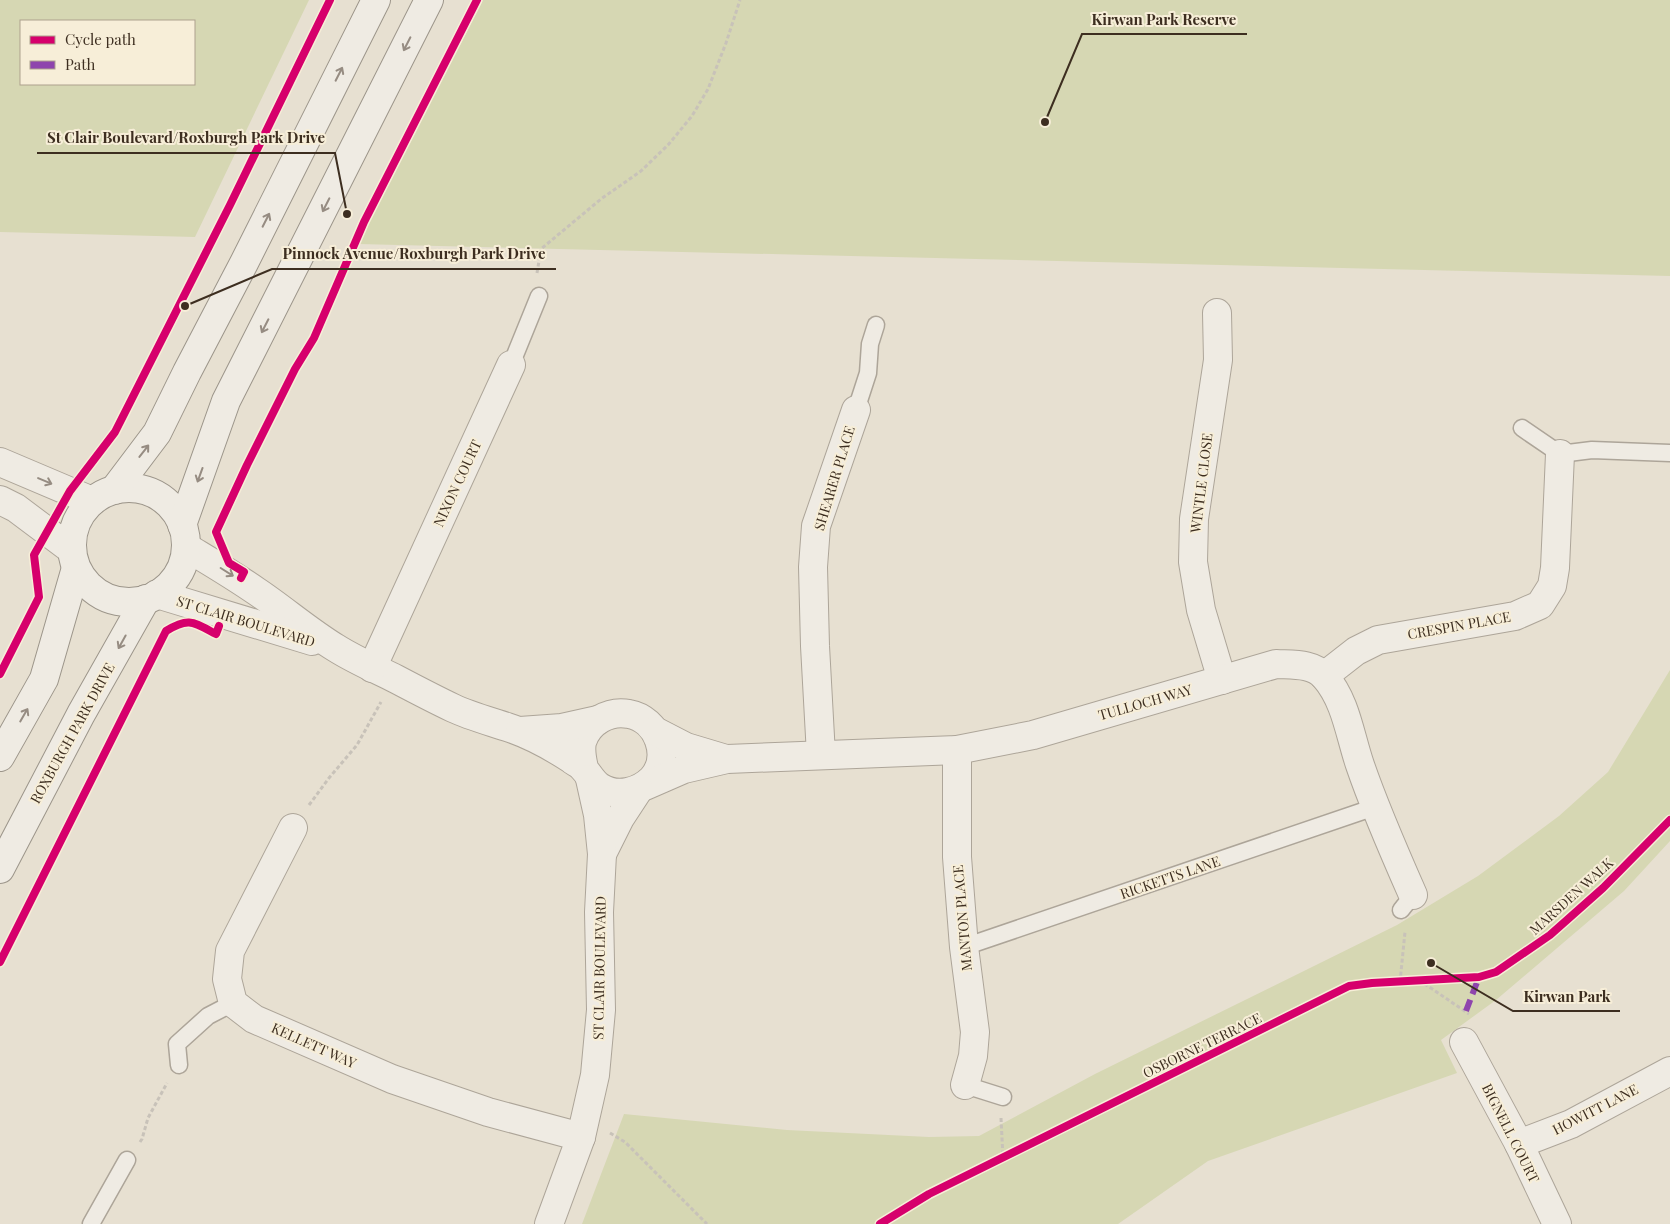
<svg xmlns="http://www.w3.org/2000/svg" width="1670" height="1224" font-family="'Playfair Display',serif">
<rect width="100%" height="100%" fill="#e7e0d1"/>
<!-- green -->
<g fill="#d6d7b3" fill-rule="evenodd">
<path d="M0,0h309l-114,237 -195,-5zM21,21h173v63h-173z"/>
<path d="M483,0h1187v276l-1312,-32z"/>
<path d="M1670,670v171l-46,50 -128,109 -55,40 16,33 -249,88 -90,63h-536l42,-110 163,16 142,7 50,-1 116,-62 302,-149 81,-49 81,-60 49,-44z"/>
</g>
<g fill="none" stroke-linecap="round" stroke-linejoin="round">
<defs>
<g id="lane">
<path d="M511,365l28,-69"/>
<path d="M856,410l12,-37 2,-29 6,-19"/>
<path d="M1522,428l38,26 32,-4 78,3"/>
<path d="M1401,910l12,-15"/>
<path d="M964,947l411,-140"/>
<path d="M179,1065l-2,-21 31,-28 25,-13"/>
<path d="M965,1085l38,12"/>
<path d="M91,1224l36,-64"/>
</g>
<g id="street">
<path d="M1217,313l1,47 -24,159 -1,43 8,48 21,70"/>
<path d="M0,462l92,39"/>
<path d="M0,500l16,8 56,42"/>
<path d="M186,547c23,14 47,28 70,44 27,18 52,40 80,57 19,12 40,21 60,31 19,10 38,20 57,29 17,8 36,13 54,19 22,7 44,19 64,32 3,3 9,5 12,9 6,6 9,14 17,19 17,11 39,5 52,-8 20,-22 6,-60 -23,-65 -20,-4 -41,8 -47,28 -2,9 0,17 2,26"/>
<path d="M157,594l155,47"/>
<path d="M372,668l139,-303"/>
<path d="M1324,676l32,-25 22,-11 137,-24 25,-11 12,-19 3,-18 5,-114"/>
<path d="M520,731l42,-3 36,-8"/>
<path d="M655,731l31,16 40,12"/>
<path d="M957,750v107l7,90 11,85 -2,24 -8,29"/>
<path d="M821,755l-6,-109 -2,-79 3,-41 40,-116"/>
<path d="M645,786l39,-17 43,-10 230,-9 76,-15 243,-71c17,1 37,-1 49,13 21,24 25,59 35,88 15,44 34,87 53,130"/>
<path d="M293,828l-63,123 -3,28 6,24 21,16 138,60 96,33 93,25"/>
<path d="M602,854l18,-36 19,-29"/>
<path d="M1464,1042l55,102 38,80"/>
<path d="M1519,1144l52,-20 99,-53"/>
<path d="M549,1224l32,-87 14,-62 6,-65 -2,-98 3,-58 -4,-39 -8,-36"/>
</g>
<g id="secondary">
<circle cx="129" cy="545" r="57"/>
<path d="M114,490l43,-57 30,-61 57,-109 132,-263"/>
<path d="M182,525l44,-124 203,-401"/>
<path d="M0,757l44,-78 32,-111"/>
<path d="M0,869l81,-155 65,-115"/>
</g>
</defs>
<!-- lane casing -->
<use href="#lane" stroke="#ada599" stroke-width="19"/>
<!-- street casing -->
<use href="#street" stroke="#ada599" stroke-width="30"/>
<!-- secondary casing -->
<use href="#secondary" stroke="#9c958a" stroke-width="30"/>
<!-- path -->
<g stroke="#c8c2b9" stroke-width="3" stroke-dasharray="4 2.5" stroke-linecap="butt">
<path d="M537,273l4,-24 60,-50 40,-28 27,-26 24,-29 16,-27 18,-46 14,-43"/>
<path d="M309,805l20,-27 28,-33 24,-43"/>
<path d="M1419,980l50,34"/>
<path d="M1400,982l5,-50"/>
<path d="M1001,1118l2,40"/>
<path d="M610,1133l15,9 82,82"/>
<path d="M140,1142l2,-3 6,-21 19,-35"/>
</g>
<!-- lane -->
<use href="#lane" stroke="#efebe3" stroke-width="16"/>
<!-- street -->
<use href="#street" stroke="#efebe3" stroke-width="28"/>
<!-- secondary -->
<use href="#secondary" stroke="#efebe3" stroke-width="28"/>
<!-- quiet -->
<path stroke="#8e44ad" stroke-width="6" stroke-dasharray="12 6" stroke-linecap="butt" d="M1466,1011l13,-34"/>
<defs>
<g id="cycleway">
<path d="M241,578l3,-6 -15,-9 -13,-31 31,-67 48,-96 19,-31 50,-116 113,-222"/>
<path d="M0,674l39,-77 -5,-42 36,-64 45,-59 115,-227 100,-205"/>
<path d="M0,962l166,-331c23,-14 27,-9 50,3l3,-8"/>
<path d="M880,1224l49,-30 420,-208 23,-3 107,-6 17,-5 54,-37 53,-47 67,-68"/>
</g>
</defs>
<!-- cycleway casing -->
<use href="#cycleway" stroke="#f7eed8" stroke-width="11"/>
<!-- cycleway -->
<use href="#cycleway" stroke="#d6006c" stroke-width="8"/>
</g>
<!-- one-way arrows -->
<defs><path id="oneway-shaft" d="M-6 0H5M1.5-3L5.5 0L1.5 3" fill="none" stroke-width="1.6" stroke-linecap="round" stroke-linejoin="round" transform="scale(1.25)"/></defs>
<g stroke="#968c82">
<use href="#oneway-shaft" transform="translate(407 44) rotate(117)"/>
<use href="#oneway-shaft" transform="translate(339 74) rotate(-63)"/>
<use href="#oneway-shaft" transform="translate(326 205) rotate(117)"/>
<use href="#oneway-shaft" transform="translate(266 220) rotate(-63)"/>
<use href="#oneway-shaft" transform="translate(265 326) rotate(117)"/>
<use href="#oneway-shaft" transform="translate(144 451) rotate(-52)"/>
<use href="#oneway-shaft" transform="translate(200 475) rotate(110)"/>
<use href="#oneway-shaft" transform="translate(45 481) rotate(23)"/>
<use href="#oneway-shaft" transform="translate(227 572) rotate(32)"/>
<use href="#oneway-shaft" transform="translate(122 642) rotate(119)"/>
<use href="#oneway-shaft" transform="translate(24 715) rotate(-60)"/>
</g>
<g text-anchor="middle" dominant-baseline="central" stroke-width="4" stroke-linejoin="round" paint-order="stroke">
<!-- street labels -->
<g font-size="14" fill="#3d2e20" stroke="#f7eed8">
<text transform="translate(834 478) rotate(-73)">SHEARER PLACE</text>
<text transform="translate(457 483) rotate(-65)">NIXON COURT</text>
<text transform="translate(1201 483) rotate(-83)">WINTLE CLOSE</text>
<text transform="translate(246 621) rotate(17)">ST CLAIR BOULEVARD</text>
<text transform="translate(1459 625) rotate(-10)">CRESPIN PLACE</text>
<text transform="translate(1145 702) rotate(-16)">TULLOCH WAY</text>
<text transform="translate(72 733) rotate(-61)">ROXBURGH PARK DRIVE</text>
<text transform="translate(1170 877) rotate(-19)">RICKETTS LANE</text>
<text transform="translate(1571 896) rotate(-42)">MARSDEN WALK</text>
<text transform="translate(962 918) rotate(-95)">MANTON PLACE</text>
<text transform="translate(599 968) rotate(-89)">ST CLAIR BOULEVARD</text>
<text transform="translate(314 1045) rotate(24)">KELLETT WAY</text>
<text transform="translate(1202 1045) rotate(-26)">OSBORNE TERRACE</text>
<text transform="translate(1595 1109) rotate(-27)">HOWITT LANE</text>
<text transform="translate(1511 1133) rotate(63)">BIGNELL COURT</text>
</g>
</g>
<!-- callouts -->
<path fill="none" stroke="#3d2e20" stroke-width="2" d="M1045 122L1082 34H1247M347 214L335 153H37M185 306L272 269H556M1431 963L1513 1011H1620"/>
<g fill="#3d2e20" stroke="#f7eed8" stroke-width="2">
<circle cx="1045" cy="122" r="5"/>
<circle cx="347" cy="214" r="5"/>
<circle cx="185" cy="306" r="5"/>
<circle cx="1431" cy="963" r="5"/>
</g>
<g font-size="15" text-anchor="middle" font-weight="bold" fill="#3d2e20" stroke="#f7eed8" stroke-width="4" stroke-linejoin="round" paint-order="stroke">
<text x="1164" y="25">Kirwan Park Reserve</text>
<text x="186" y="143">St Clair Boulevard/Roxburgh Park Drive</text>
<text x="414" y="259">Pinnock Avenue/Roxburgh Park Drive</text>
<text x="1567" y="1002">Kirwan Park</text>
</g>
<!-- legend -->
<rect x="20" y="20" width="175" height="65" fill="#f7eed8" stroke="#ada18e"/>
<rect x="30" y="36" width="25" height="8" fill="#d6006c" stroke="#ada18e"/>
<text x="65" y="45" font-size="15" fill="#3d2e20">Cycle path</text>
<rect x="30" y="61" width="25" height="8" fill="#8e44ad" stroke="#ada18e"/>
<text x="65" y="70" font-size="15" fill="#3d2e20">Path</text>
</svg>
